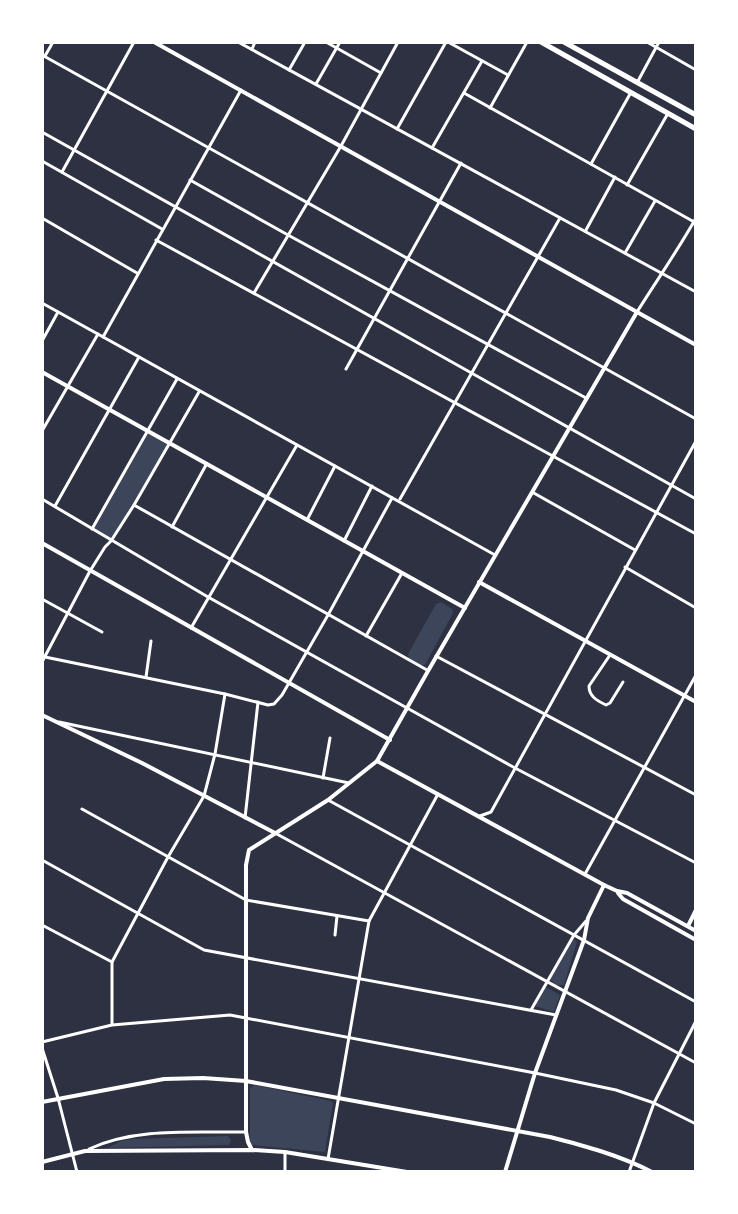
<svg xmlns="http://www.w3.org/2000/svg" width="738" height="1214" font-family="Raleway,sans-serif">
<rect width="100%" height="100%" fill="#2d3142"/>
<!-- green -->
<g fill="#3c4559">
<path d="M147,431l22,12 -35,62 -23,36 -19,-12z"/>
<path d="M441,602l11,7 1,4 -28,52h-5l-11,-7 -1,-4 28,-50z"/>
<path d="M574,939l3,3 -13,43h-8l-6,-6z"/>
<path d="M546,987l14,8 -6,17 -19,-6z"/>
<path d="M255,1085l76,16 2,2 -8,49 -73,-7 -2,-2v-55z"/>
<path d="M228,1136l3,4 -2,5 -121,3 13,-7 11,-2z"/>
</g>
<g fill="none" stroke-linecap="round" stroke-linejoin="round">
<!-- minor -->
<g stroke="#fff" stroke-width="3">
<path d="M238,42l458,250"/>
<path d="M326,42l55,31"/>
<path d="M448,42l60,33"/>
<path d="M647,42l49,28"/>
<path d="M252,49l3,-7"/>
<path d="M42,55l654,364"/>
<path d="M45,56l8,-14"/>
<path d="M289,70l16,-28"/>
<path d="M638,81l21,-39"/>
<path d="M316,84l24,-42"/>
<path d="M464,93l232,130"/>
<path d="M490,108l37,-66"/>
<path d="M397,129l49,-87"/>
<path d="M42,132l654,367"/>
<path d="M432,148l50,-87"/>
<path d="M42,161l120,68"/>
<path d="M591,164l39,-70"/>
<path d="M62,172l72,-130"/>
<path d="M190,180l98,55 298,163"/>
<path d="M627,185l40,-70"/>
<path d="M42,218l95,55"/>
<path d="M586,230l29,-53"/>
<path d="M156,240l540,294"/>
<path d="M625,253l30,-52"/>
<path d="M254,293l87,-147 57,-104"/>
<path d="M42,303l453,252"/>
<path d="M637,312c20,-32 41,-62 59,-94"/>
<path d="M103,337l138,-247"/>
<path d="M42,341l16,-29"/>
<path d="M346,369l115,-206"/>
<path d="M42,431l56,-97"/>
<path d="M532,492l103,58"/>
<path d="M42,499l166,98 199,111 108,60 181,95"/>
<path d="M400,499l160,-281"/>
<path d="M134,505l293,165"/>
<path d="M55,506l84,-149"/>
<path d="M307,520l28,-54"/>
<path d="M172,527l34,-62"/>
<path d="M92,529l85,-150"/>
<path d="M344,541l28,-55"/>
<path d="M625,567l71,41"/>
<path d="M42,599l60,33"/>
<path d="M191,628l106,-183"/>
<path d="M366,636l36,-63"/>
<path d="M610,655l-21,31c0,11 9,15 17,19l4,-2 13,-21"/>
<path d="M436,656l260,139"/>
<path d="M45,657l180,37 43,11 6,-1 8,-9 46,-80 64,-117"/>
<path d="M42,662l48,-91 15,-24 6,-6 23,-36 65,-113"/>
<path d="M146,677l5,-36"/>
<path d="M59,722l290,61"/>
<path d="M323,778l7,-40"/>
<path d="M328,800l368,202"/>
<path d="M82,809l164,91 123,21"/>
<path d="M480,816l11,-4 205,-371"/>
<path d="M245,818l13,-116"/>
<path d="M275,833l421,230"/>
<path d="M42,860l162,90 352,65"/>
<path d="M585,874l111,-199"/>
<path d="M42,925l70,37"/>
<path d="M335,935l2,-19"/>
<path d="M531,1010l43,-75 12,-14"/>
<path d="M112,1024v-62l56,-105 36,-61 11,-42 10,-60"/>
<path d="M42,1042l70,-17 118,-10 305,58 81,17 38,13 42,21"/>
<path d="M42,1048l16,50 19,74"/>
<path d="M89,1149c48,-22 104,-16 157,-17"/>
<path d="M285,1152v20"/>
<path d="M328,1159l41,-238 69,-127"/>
<path d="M629,1172l25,-69 42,-82"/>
</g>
<!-- tertiary -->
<g stroke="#fff" stroke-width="4">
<path d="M154,42l542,303"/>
<path d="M42,372l423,236"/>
<path d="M42,543l348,197"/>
<path d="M479,582l217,120"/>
<path d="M42,715l100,48 133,70"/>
<path d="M377,761l227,124 13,6 10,2 69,38"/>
<path d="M618,893l5,6 73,41"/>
<path d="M688,926l8,-16"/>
<path d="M42,1102l122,-23 39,-1 43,3 304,56c35,9 69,18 102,35"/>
<path d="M252,1150l-4,-8 -2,-10v-267l3,-15 79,-50 49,-39 51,-90 209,-359"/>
<path d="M42,1162l43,-11 167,-1 33,2 122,20"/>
<path d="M505,1172l30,-99 49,-133 4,-22 16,-33"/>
</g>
<!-- secondary -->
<g stroke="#fff" stroke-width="5">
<path d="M541,42l155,87"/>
<path d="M564,42l132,73"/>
</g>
</g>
<!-- border -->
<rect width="738" height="1214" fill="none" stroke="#ffffff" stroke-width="88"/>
</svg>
